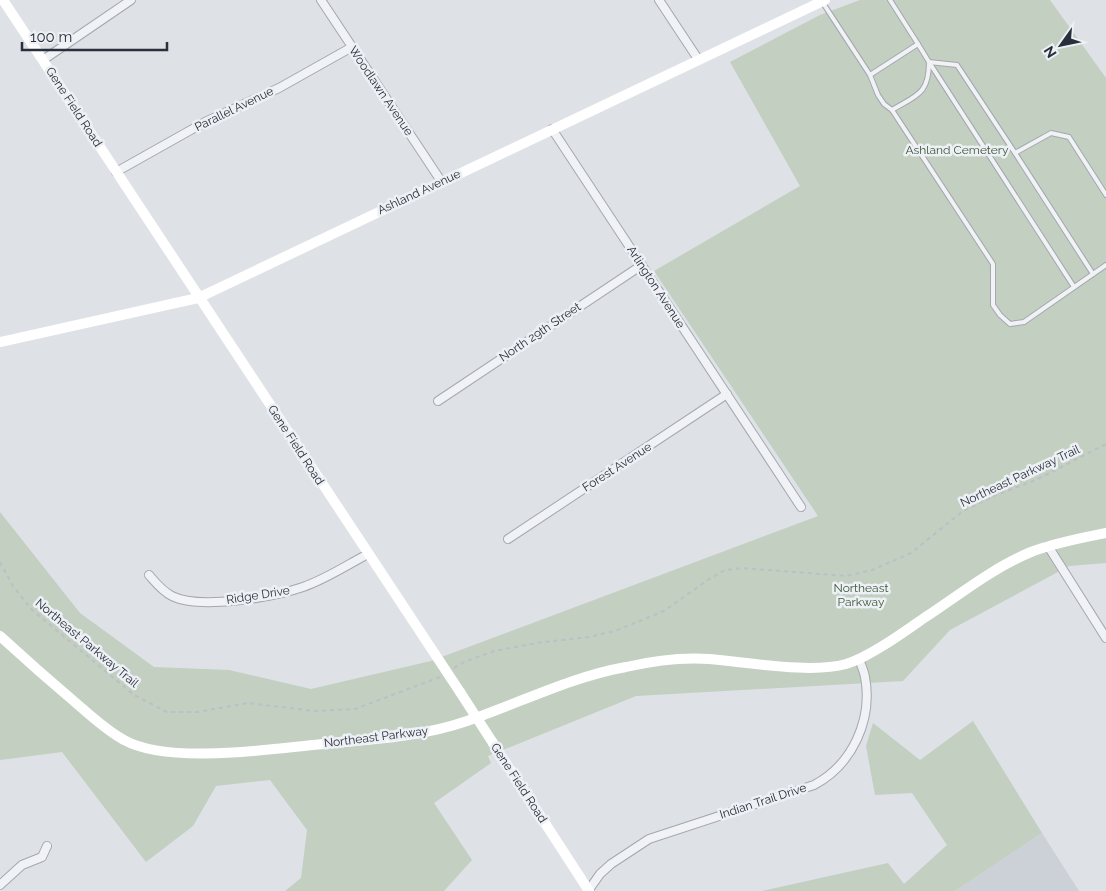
<svg xmlns="http://www.w3.org/2000/svg" width="1106" height="891" font-family="Raleway,sans-serif">
<rect width="100%" height="100%" fill="#dee1e6"/>
<!-- built -->
<path fill="#ccd0d7" d="M1042,833l37,58h-124z"/>
<!-- green -->
<g fill="#c3cfc0">
<path d="M860,0h190l56,78v485l-37,3 -119,64 -47,51 -267,15 -148,60 3,7 -57,40 38,57 -28,31h-159l16,-13 6,-48 -37,-50 -54,6 -23,40 -47,36 -84,-110 -62,8v-248l80,101 74,54 75,3 82,19 120,-28 387,-145 -164,-245 146,-85 -70,-124 90,-47z"/>
<path d="M973,721l69,112 -87,58h-193l126,-28 16,21 43,-39 -35,-52 -37,2 -9,-49 7,-23 47,37z"/>
</g>
<g fill="none" stroke-linecap="round" stroke-linejoin="round">
<defs>
<g id="lane">
<path d="M890,0l28,44"/>
<path d="M823,3l47,72 8,20 6,9 8,6 101,154v41l7,10 10,9 14,-2 82,-57"/>
<path d="M929,62l145,225"/>
<path d="M870,75l48,-31 11,18 28,3 58,88 36,-20 18,4 37,58"/>
<path d="M892,110c25,-15 37,-16 37,-48"/>
<path d="M1015,153l78,121"/>
</g>
<g id="street">
<path d="M321,0l120,181"/>
<path d="M659,0l39,59"/>
<path d="M43,60l88,-60"/>
<path d="M552,129l249,378"/>
<path d="M116,172l89,-50 74,-34 73,-41"/>
<path d="M438,401l204,-136"/>
<path d="M508,539l219,-145"/>
<path d="M1048,546l58,92"/>
<path d="M149,575c7,8 13,16 23,21 27,14 102,1 131,-9 23,-8 44,-22 65,-33"/>
<path d="M0,885l22,-20 20,-8 5,-11"/>
<path d="M588,891l12,-17 11,-10 38,-25 165,-54c38,-20 59,-65 51,-108 -1,-6 -4,-12 -6,-18"/>
</g>
</defs>
<!-- lane casing -->
<use href="#lane" stroke="#a4a8af" stroke-width="6"/>
<!-- street casing -->
<use href="#street" stroke="#a4a8af" stroke-width="10"/>
<!-- path -->
<g stroke="#bcbfc5" stroke-width="2" stroke-dasharray="4 4" stroke-linecap="butt">
<path d="M0,562l13,24 18,23 103,86 33,17h30l51,-9 67,8 40,-2 85,-32"/>
<path d="M454,668l10,-6 30,-11 42,-8 53,-6 26,-6 49,-20 45,-32 16,-9 17,-2 104,8 26,-6 39,-17 52,-42 33,-16 40,-15 70,-36"/>
</g>
<!-- lane -->
<use href="#lane" stroke="#f0f2f5" stroke-width="4"/>
<!-- street -->
<use href="#street" stroke="#f0f2f5" stroke-width="8"/>
<!-- secondary -->
<g stroke="#fff" stroke-width="10">
<path d="M3,0l457,692"/>
<path d="M0,342l198,-44 627,-298"/>
<path d="M0,636c25,23 50,45 76,67 15,13 31,28 48,37 43,24 140,10 189,5 51,-5 105,-7 154,-24 53,-18 103,-44 159,-54 26,-6 56,-10 83,-8 39,3 101,15 137,5 22,-6 58,-32 78,-46 34,-22 68,-50 107,-66 23,-9 50,-14 75,-19"/>
<path d="M493,743l96,148"/>
</g>
<!-- secondary-bridge -->
<path stroke="#fff" stroke-width="10" d="M460,692l33,51"/>
</g>
<g text-anchor="middle" dominant-baseline="central" stroke-width="5" stroke-linejoin="round" paint-order="stroke">
<!-- street labels -->
<g font-size="12" fill="#292f3b" stroke="#edf0f4">
<text transform="translate(381 91) rotate(56)">Woodlawn Avenue</text>
<text transform="translate(74 107) rotate(57)">Gene Field Road</text>
<text transform="translate(234 109) rotate(-26)">Parallel Avenue</text>
<text transform="translate(419 192) rotate(-25)">Ashland Avenue</text>
<text transform="translate(656 287) rotate(57)">Arlington Avenue</text>
<text transform="translate(540 332) rotate(-34)">North 29th Street</text>
<text transform="translate(296 445) rotate(57)">Gene Field Road</text>
<text transform="translate(617 467) rotate(-33)">Forest Avenue</text>
<text transform="translate(1020 476) rotate(-25)">Northeast Parkway Trail</text>
<text transform="translate(258 595) rotate(-9)">Ridge Drive</text>
<text transform="translate(87 643) rotate(40)">Northeast Parkway Trail</text>
<text transform="translate(376 737) rotate(-7)">Northeast Parkway</text>
<text transform="translate(519 783) rotate(57)">Gene Field Road</text>
<text transform="translate(763 801) rotate(-18)">Indian Trail Drive</text>
</g>
<!-- park labels -->
<g font-size="12" fill="#3c5538" stroke="#edf0f4">
<text x="957" y="150">Ashland Cemetery</text>
<text x="861" y="588">Northeast<tspan x="861" dy="14">Parkway</tspan></text>
</g>
</g>
<!-- north arrow -->
<g transform="translate(1061 45) rotate(237)" stroke="#edf0f4" stroke-width="4" paint-order="stroke">
<path d="M0-4L9 19L0 12L-9 19Z" fill="#292f3b"/>
<text y="-8" font-size="14" font-weight="bold" text-anchor="middle" fill="#292f3b">N</text>
</g>
<!-- scale -->
<path d="M22 42v8h145v-8" fill="none" stroke="#292f3b" stroke-width="2.5"/>
<text x="30" y="42" font-size="15" fill="#292f3b" stroke="#edf0f4" stroke-width="4" paint-order="stroke">100 m</text>
</svg>
